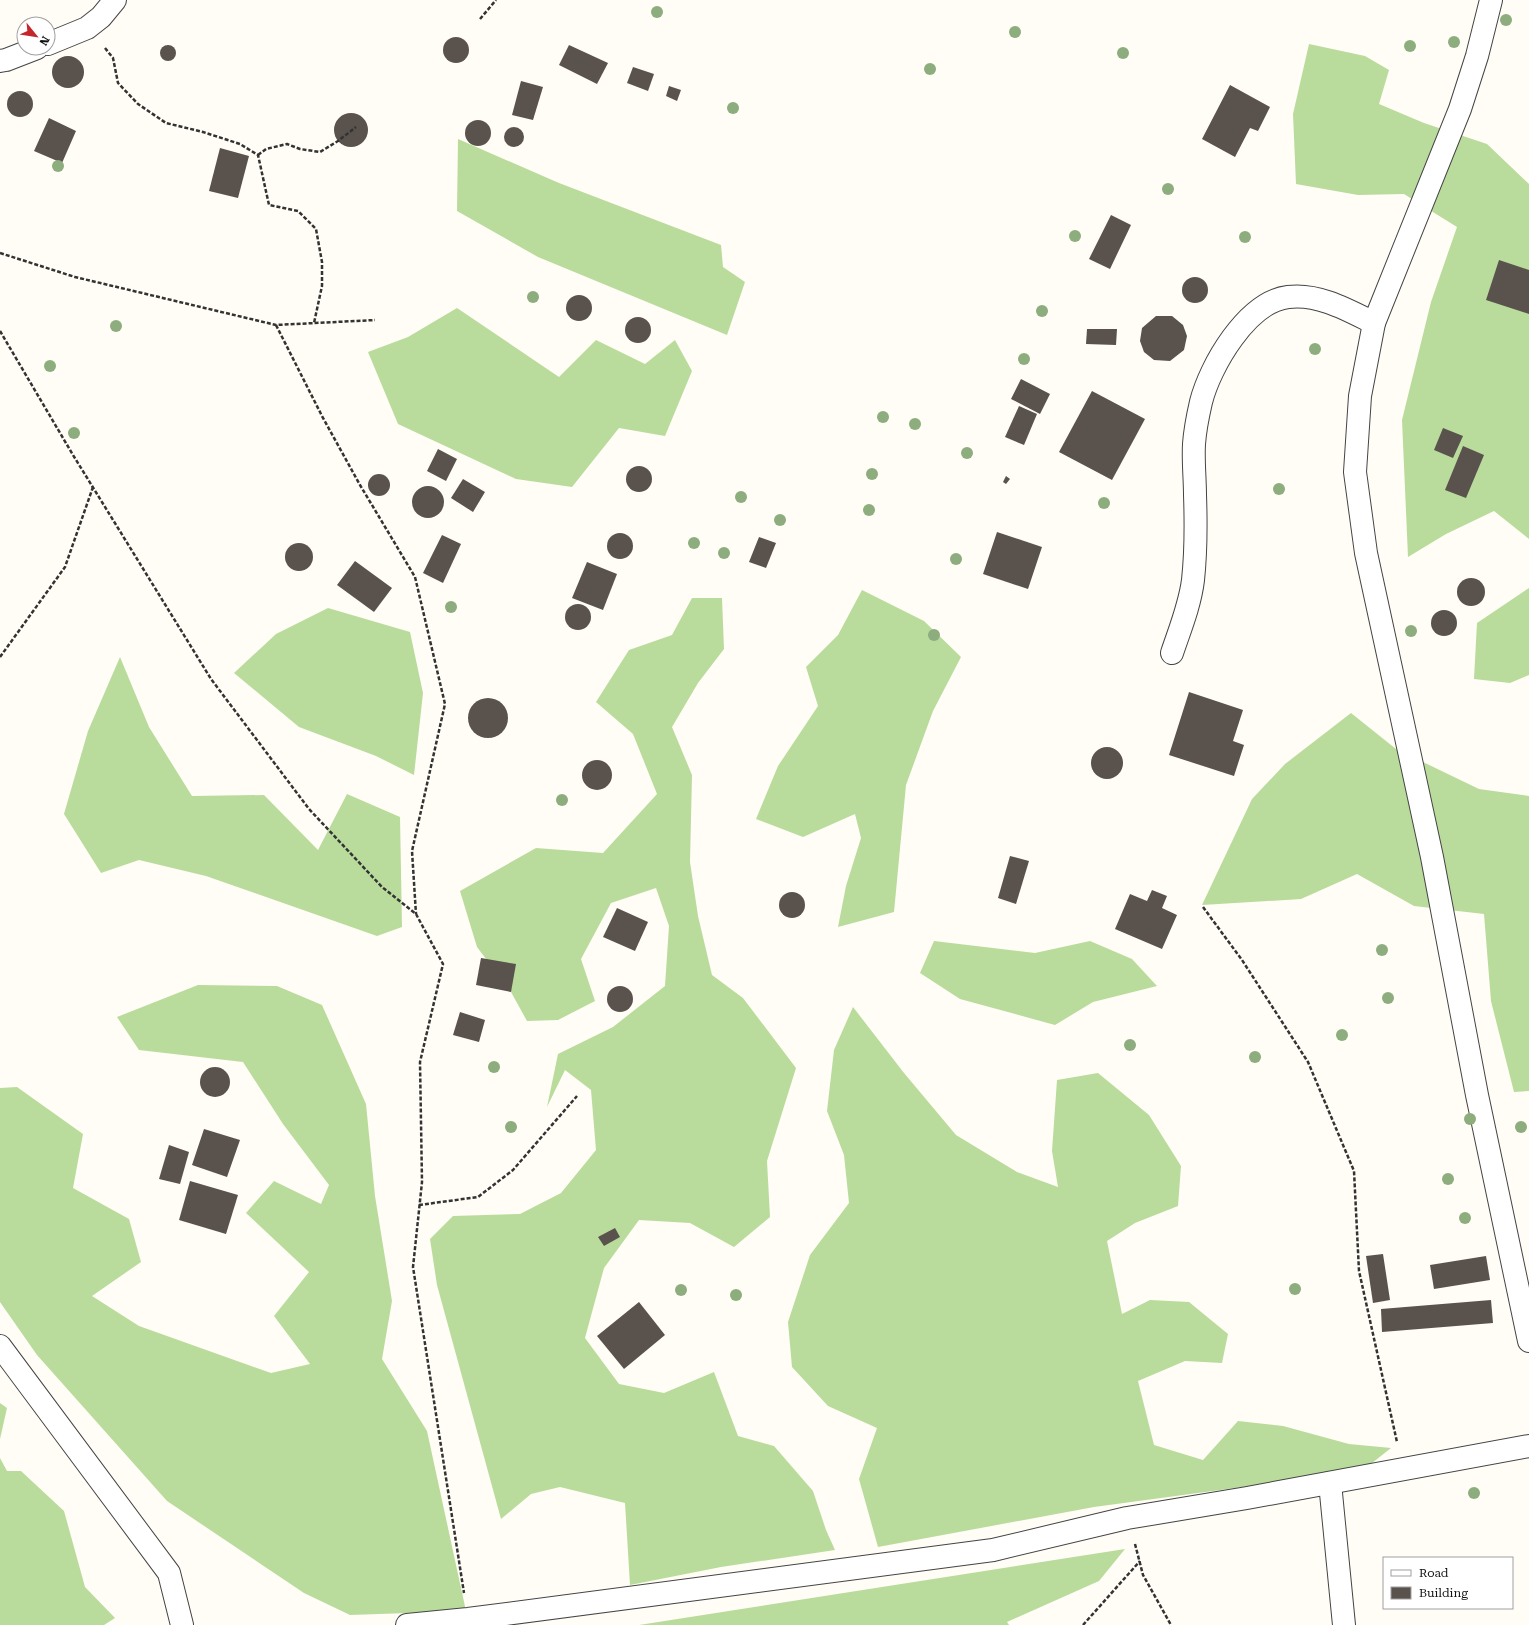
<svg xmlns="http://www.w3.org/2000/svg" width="1529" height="1625" font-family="'Roboto Serif',serif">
<rect width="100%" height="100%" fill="#fffdf5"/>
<!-- forest -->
<g fill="#b9dc9c">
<path d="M1309,44l56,12 24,14 -10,34 45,19 63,21 42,40v355l-35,-28 -48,23 -38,23 -6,-137 29,-118 26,-75 -53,-33 -46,1 -62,-11 -3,-70z"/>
<path d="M458,139l101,44 162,62 2,22 22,15 -18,53 -189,-78 -81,-46z"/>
<path d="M457,308l102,69 37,-37 49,24 30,-24 17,31 -27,65 -46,-8 -47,59 -56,-8 -118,-55 -30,-72 40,-15z"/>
<path d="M1529,588v87l-19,8 -36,-4 3,-56z"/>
<path d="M862,590l62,31 37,36 -28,54 -27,74 -12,127 -56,15 8,-41 15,-48 -6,-24 -52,23 -47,-18 22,-53 40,-60 -12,-39 32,-32z"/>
<path d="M692,598h30l2,51 -26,34 -26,44 20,48 -2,87 8,54 14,59 31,23 53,70 -29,93 3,56 -36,30 -44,-24 -51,-3 -35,48 -19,70 34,46 45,9 50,-21 24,64 36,10 39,45 13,39 9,20 -114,17 -91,18 -5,-82 -65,-16 -29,7 -30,25 -64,-234 -7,-46 23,-23 67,-2 41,-21 35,-43 -5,-60 -26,-20 -18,37 11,-53 55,-27 52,-41 4,-60 -13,-38 -45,15 -30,56 14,42 -37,19 -31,1 -16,-29 -34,-45 -17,-56 76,-43 67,5 54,-59 -24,-60 -37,-32 33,-52 43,-15z"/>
<path d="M328,608l82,24 13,61 -9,82 -38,-19 -77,-29 -65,-54 42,-39z"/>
<path d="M120,657l29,70 43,69 72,-1 54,55 29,-56 53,23 2,110 -25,9 -171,-60 -67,-16 -38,13 -37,-59 24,-83z"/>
<path d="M1351,713l45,36 83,40 50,7v295l-15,1 -23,-91 -7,-87 -70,-8 -57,-32 -56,25 -99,6 50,-106 33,-35z"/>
<path d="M934,941l101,12 55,-12 42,18 25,27 -64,16 -38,23 -95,-26 -40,-26z"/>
<path d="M198,985l79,1 45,19 44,99 9,92 17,105 -10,58 45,72 39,180 -116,4 -46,-22 -137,-92 -130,-146 -37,-53v-214l17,-1 66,47 -10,54 56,31 12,43 -49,34 47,30 132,47 39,-9 -36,-48 35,-44 -63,-59 28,-32 47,23 8,-19 -46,-61 -40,-62 -104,-12 -22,-33z"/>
<path d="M853,1007l51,66 52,62 61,37 41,15 -6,-36 5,-71 41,-7 51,42 32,51 -3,40 -43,17 -28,18 15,73 28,-14 39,2 39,32 -6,29 -37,-2 -47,20 16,64 49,15 35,-39 45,5 66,18 42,4 -29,23 -268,36 -216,40 -19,-68 18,-51 -49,-22 -36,-39 -4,-45 22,-67 39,-52 -5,-48 -17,-44 7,-61z"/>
<path d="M0,1403l7,5 -7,31z"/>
<path d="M0,1458l7,13h14l43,40 21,76 30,31 -11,7h-104z"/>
<path d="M1125,1549l-26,32 -92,41 2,3h-370z"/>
</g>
<!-- building -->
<g fill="#5a524d">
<circle cx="456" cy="50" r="13"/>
<circle cx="168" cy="53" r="8"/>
<path d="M569,45l39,18 -11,21 -38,-19z"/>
<circle cx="68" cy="72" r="16"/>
<path d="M633,67l21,7 -6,17 -21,-8z"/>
<path d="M521,81l22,6 -10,33 -21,-5z"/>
<path d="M1230,85l40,22 -12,24 -8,-3 -15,29 -33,-18z"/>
<path d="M669,86l12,4 -4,11 -11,-5z"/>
<circle cx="20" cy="104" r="13"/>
<circle cx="351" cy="130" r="17"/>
<path d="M49,118l27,13 -14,32 -28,-12z"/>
<circle cx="478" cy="133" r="13"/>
<circle cx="514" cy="137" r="10"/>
<path d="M220,148l29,8 -11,42 -29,-7z"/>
<path d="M1111,215l20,10 -21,44 -21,-10z"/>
<path d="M1499,260l30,10v44l-43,-14z"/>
<circle cx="1195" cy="290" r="13"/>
<circle cx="579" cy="308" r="13"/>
<path d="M1156,316h16l11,9 4,11 -3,14 -14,11 -16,-1 -10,-8 -4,-11 2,-13z"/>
<circle cx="638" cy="330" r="13"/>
<path d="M1087,329h30l-1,16 -30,-1z"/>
<path d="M1021,379l29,15 -10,20 -29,-15z"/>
<path d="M1092,391l53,28 -33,61 -53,-28z"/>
<path d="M1019,406l18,8 -13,31 -19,-8z"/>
<path d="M1443,428l20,8 -10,22 -19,-8z"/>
<path d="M1463,446l21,9 -18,43 -21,-8z"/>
<path d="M438,449l19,10 -11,22 -19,-10z"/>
<circle cx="639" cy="479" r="13"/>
<circle cx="379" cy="485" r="11"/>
<path d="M1006,476l4,3 -4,5 -3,-2z"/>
<path d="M463,479l22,13 -12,20 -22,-14z"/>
<circle cx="428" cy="502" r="16"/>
<path d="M997,532l45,15 -14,42 -45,-15z"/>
<circle cx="620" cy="546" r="13"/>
<path d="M442,535l19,9 -18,39 -20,-10z"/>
<path d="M759,537l17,6 -10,25 -17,-6z"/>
<circle cx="299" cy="557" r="14"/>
<path d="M355,561l37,27 -18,24 -37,-27z"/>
<path d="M587,562l30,12 -14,36 -31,-12z"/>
<circle cx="1471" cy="592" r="14"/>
<circle cx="578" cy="617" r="13"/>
<circle cx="1444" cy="623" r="13"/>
<path d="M1189,692l54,18 -10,31 11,4 -10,31 -65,-21z"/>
<circle cx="488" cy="718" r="20"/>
<circle cx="1107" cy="763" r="16"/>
<circle cx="597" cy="775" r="15"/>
<path d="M1010,856l19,5 -13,43 -18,-6z"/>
<path d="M1152,890l15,6 -5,12 15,7 -15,34 -47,-20 15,-35 17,7z"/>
<circle cx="792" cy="905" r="13"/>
<path d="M617,908l31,14 -13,29 -32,-14z"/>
<path d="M481,958l35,6 -5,28 -35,-7z"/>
<circle cx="620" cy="999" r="13"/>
<path d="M460,1012l25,8 -6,22 -26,-7z"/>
<circle cx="215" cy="1082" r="15"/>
<path d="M204,1129l36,11 -13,37 -35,-12z"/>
<path d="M169,1145l20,7 -9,32 -21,-5z"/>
<path d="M190,1181l48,14 -12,39 -47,-14z"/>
<path d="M615,1228l5,9 -16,9 -6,-9z"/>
<path d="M1383,1254l7,46 -17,3 -7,-47z"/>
<path d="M1486,1256l4,24 -56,9 -4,-24z"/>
<path d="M1491,1300l2,23 -111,9 -1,-23z"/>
<path d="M639,1302l26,33 -41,34 -27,-33z"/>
</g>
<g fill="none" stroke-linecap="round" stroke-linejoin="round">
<defs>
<g id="minor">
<path d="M1491,0l-14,56 -17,53 -86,214 -14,73 -5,76 11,81 66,304 45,238 52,246"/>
<path d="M48,44l39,-16 14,-11 14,-17"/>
<path d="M0,61l6,-1 31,-12"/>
<path d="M1172,653c8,-24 18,-48 21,-73 3,-28 3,-57 2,-85 0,-16 -2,-34 -1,-51 1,-14 4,-29 7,-42 9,-36 46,-100 87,-105 30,-4 60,13 86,26"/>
<path d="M0,1346l169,227 13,52"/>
<path d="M1330,1483l14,142"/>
</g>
<path id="tertiary" d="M407,1625l61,-6 525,-69 134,-32 120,-20 282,-52"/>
</defs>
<!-- minor casing -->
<use href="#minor" stroke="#444" stroke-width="24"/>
<!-- tertiary casing -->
<use href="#tertiary" stroke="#444" stroke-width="24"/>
<!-- path -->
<g stroke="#333" stroke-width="2.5" stroke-dasharray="4 2" stroke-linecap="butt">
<path d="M480,19l16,-19"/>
<path d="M105,48l8,10 5,25 20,21 28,19 37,9 37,12 18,11 11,50 29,6 18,18 6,33v24l-8,37"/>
<path d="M258,155l8,-6 21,-5 13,5 20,3 18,-11 18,-14"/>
<path d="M0,253l75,24 201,48 99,-5"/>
<path d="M276,325l46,91 38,69 55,92 30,127 -33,147 4,63"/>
<path d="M0,331l73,124 138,224 98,130 73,78 34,27 27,50 -23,98 2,120 -9,85 51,326"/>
<path d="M0,657l65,-90 28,-80"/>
<path d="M1203,907l39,53 66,102 46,109 5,100 38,171"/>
<path d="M419,1205l59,-8 35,-27 64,-74"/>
<path d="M1135,1544l8,31 28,50"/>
<path d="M1083,1625l57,-64"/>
</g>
<!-- minor -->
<use href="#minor" stroke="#fff" stroke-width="22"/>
<!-- tertiary -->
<use href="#tertiary" stroke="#fff" stroke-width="22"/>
</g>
<!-- trees -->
<g fill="#8dad7f">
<circle cx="657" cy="12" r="6"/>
<circle cx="1506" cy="20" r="6"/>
<circle cx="1015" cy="32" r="6"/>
<circle cx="1454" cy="42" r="6"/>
<circle cx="1410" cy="46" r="6"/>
<circle cx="1123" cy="53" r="6"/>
<circle cx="930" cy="69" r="6"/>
<circle cx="733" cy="108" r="6"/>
<circle cx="58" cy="166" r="6"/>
<circle cx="1168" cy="189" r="6"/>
<circle cx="1075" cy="236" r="6"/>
<circle cx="1245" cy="237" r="6"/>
<circle cx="533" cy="297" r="6"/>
<circle cx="1042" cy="311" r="6"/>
<circle cx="116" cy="326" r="6"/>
<circle cx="1315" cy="349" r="6"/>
<circle cx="1024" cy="359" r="6"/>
<circle cx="50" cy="366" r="6"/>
<circle cx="883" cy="417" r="6"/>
<circle cx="915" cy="424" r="6"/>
<circle cx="74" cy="433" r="6"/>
<circle cx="967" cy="453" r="6"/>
<circle cx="872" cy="474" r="6"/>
<circle cx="1279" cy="489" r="6"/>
<circle cx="741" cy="497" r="6"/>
<circle cx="1104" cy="503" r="6"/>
<circle cx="869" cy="510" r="6"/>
<circle cx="780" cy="520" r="6"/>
<circle cx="694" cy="543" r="6"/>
<circle cx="724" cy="553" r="6"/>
<circle cx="956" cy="559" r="6"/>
<circle cx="451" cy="607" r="6"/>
<circle cx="1411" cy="631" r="6"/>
<circle cx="934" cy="635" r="6"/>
<circle cx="562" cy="800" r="6"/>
<circle cx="1382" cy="950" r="6"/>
<circle cx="1388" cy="998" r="6"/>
<circle cx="1342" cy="1035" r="6"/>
<circle cx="1130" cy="1045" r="6"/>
<circle cx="1255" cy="1057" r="6"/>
<circle cx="494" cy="1067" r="6"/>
<circle cx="1470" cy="1119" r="6"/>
<circle cx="511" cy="1127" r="6"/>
<circle cx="1521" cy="1127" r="6"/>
<circle cx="1448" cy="1179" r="6"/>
<circle cx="1465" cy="1218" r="6"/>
<circle cx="1295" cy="1289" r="6"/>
<circle cx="681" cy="1290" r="6"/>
<circle cx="736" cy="1295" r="6"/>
<circle cx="1474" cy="1493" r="6"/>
</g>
<!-- legend -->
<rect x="1383" y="1557" width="130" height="52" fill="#ffffff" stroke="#a0a0a0"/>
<rect x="1391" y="1570" width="20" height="6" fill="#ffffff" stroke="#a0a0a0"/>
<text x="1419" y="1577" font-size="12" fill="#111111">Road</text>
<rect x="1391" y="1587" width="20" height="12" fill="#5a524d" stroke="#a0a0a0"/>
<text x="1419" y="1597" font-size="12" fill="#111111">Building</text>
<!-- north arrow -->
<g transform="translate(36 36) rotate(120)"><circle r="19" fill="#ffffff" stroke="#a0a0a0"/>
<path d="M0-3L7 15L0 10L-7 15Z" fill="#c4262e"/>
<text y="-6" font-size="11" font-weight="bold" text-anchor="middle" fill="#111111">N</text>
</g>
</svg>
